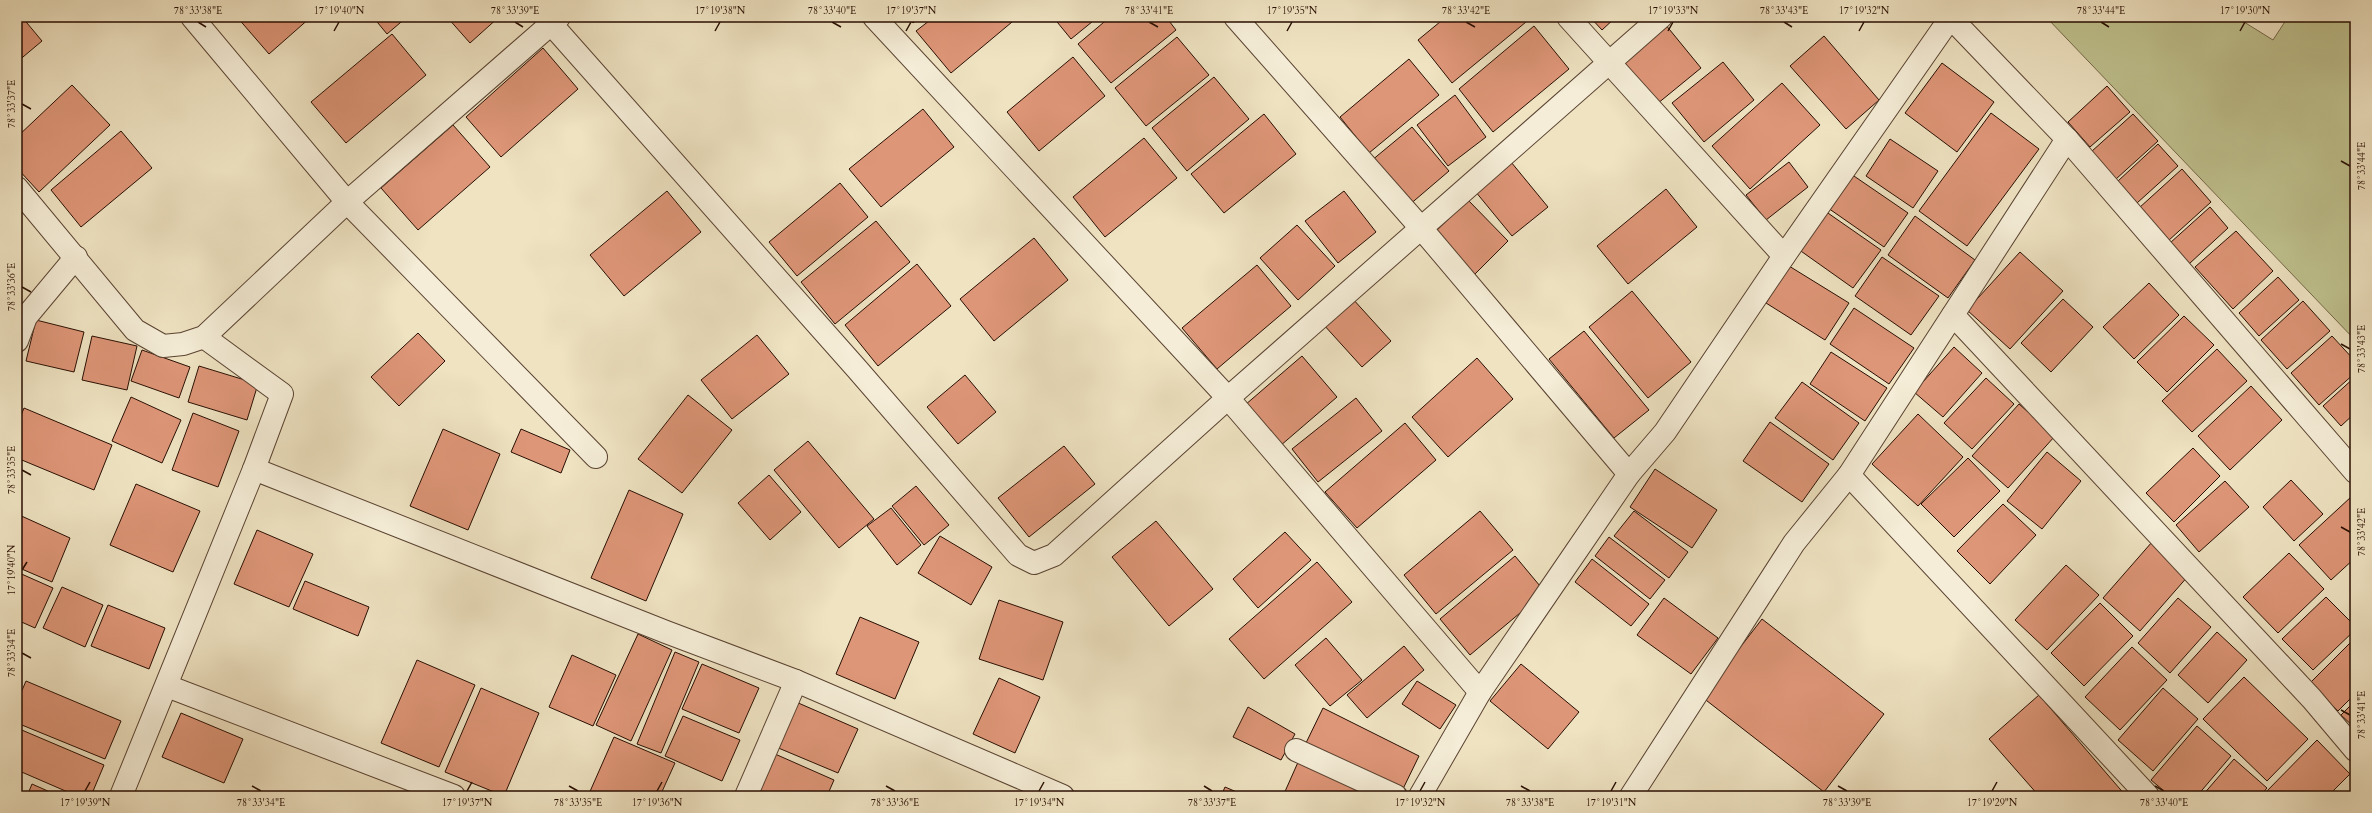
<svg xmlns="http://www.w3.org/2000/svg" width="2372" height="813" font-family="Cardo,serif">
<rect width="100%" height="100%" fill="#efe3c2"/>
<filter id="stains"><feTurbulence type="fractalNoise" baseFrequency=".005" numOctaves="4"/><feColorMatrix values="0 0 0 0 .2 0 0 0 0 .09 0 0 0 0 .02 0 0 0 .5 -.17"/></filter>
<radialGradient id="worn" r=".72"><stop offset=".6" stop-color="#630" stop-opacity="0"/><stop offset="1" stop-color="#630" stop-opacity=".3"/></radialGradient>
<!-- green -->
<path fill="#bfc28f" stroke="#746848" d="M2046,17h190l37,23 15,-23h67v323z"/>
<!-- building -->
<g fill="#de9678" stroke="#280e02">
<path d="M17,17h5l20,24 -25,21z"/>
<path d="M237,17h74l-42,37z"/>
<path d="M373,17h34l-20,17z"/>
<path d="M447,17h52l-29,26z"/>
<path d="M908,17h12l-7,6z"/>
<path d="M934,17h84l-67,56 -35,-42z"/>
<path d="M1053,17h45l-27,22z"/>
<path d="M1110,17h56l10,13 -65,53 -33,-39z"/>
<path d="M1446,17h76l4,5 -74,61 -34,-43z"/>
<path d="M1590,17h26l-14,13z"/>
<path d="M1665,24l36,44 -44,36 -36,-42z"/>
<path d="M1534,26l35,43 -76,63 -34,-43z"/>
<path d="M392,34l34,41 -80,68 -35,-41z"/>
<path d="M1824,36l55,64 -33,29 -56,-63z"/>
<path d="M1177,37l32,38 -63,51 -31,-38z"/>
<path d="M543,48l35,41 -77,68 -35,-40z"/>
<path d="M1073,57l32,39 -66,55 -32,-39z"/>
<path d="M1409,59l30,36 -70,58 -29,-36z"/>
<path d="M1723,62l31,38 -50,42 -32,-39z"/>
<path d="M1942,63l52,39 -37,50 -52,-39z"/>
<path d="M1214,77l35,42 -62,52 -35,-43z"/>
<path d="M1782,83l38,42 -70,64 -38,-43z"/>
<path d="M72,85l38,40 -71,67 -22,-24v-31z"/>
<path d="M2107,86l23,26 -40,35 -22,-25z"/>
<path d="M1455,95l31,42 -38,29 -31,-41z"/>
<path d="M923,109l31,38 -73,60 -32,-38z"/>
<path d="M1991,113l48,36 -72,97 -48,-35z"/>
<path d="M1264,114l32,40 -72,59 -33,-39z"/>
<path d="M2133,114l25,27 -42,38 -25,-27z"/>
<path d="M453,125l37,42 -72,63 -37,-42z"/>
<path d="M1412,127l37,44 -41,35 -37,-45z"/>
<path d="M121,131l31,37 -71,59 -30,-37z"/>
<path d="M1144,138l33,40 -72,59 -32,-40z"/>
<path d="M1890,139l48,32 -25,37 -47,-32z"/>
<path d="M2158,144l20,22 -41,37 -19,-22z"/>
<path d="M1511,162l37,45 -36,29 -37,-45z"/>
<path d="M1789,162l19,25 -42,33 -20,-25z"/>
<path d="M2182,169l29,33 -43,39 -29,-33z"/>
<path d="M1851,174l57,39 -24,34 -56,-39z"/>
<path d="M840,183l28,34 -71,59 -28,-34z"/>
<path d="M1666,189l31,38 -69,57 -31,-38z"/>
<path d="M667,191l34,41 -77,64 -34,-41z"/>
<path d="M1344,191l32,41 -38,31 -33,-42z"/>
<path d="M1468,200l40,41 -34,34 -41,-41z"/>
<path d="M2210,207l18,21 -39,36 -19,-21z"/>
<path d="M1825,211l56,39 -28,38 -55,-39z"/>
<path d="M1915,216l60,44 -27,38 -60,-43z"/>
<path d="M876,221l34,41 -75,62 -34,-42z"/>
<path d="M1297,225l38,41 -37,34 -38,-42z"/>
<path d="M2236,231l37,40 -40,38 -38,-42z"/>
<path d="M1034,238l34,42 -74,61 -34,-42z"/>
<path d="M2020,252l43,39 -53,58 -43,-39z"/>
<path d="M1882,257l57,39 -28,39 -56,-39z"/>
<path d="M917,264l34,42 -73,60 -33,-41z"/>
<path d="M1257,265l34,41 -74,63 -35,-41z"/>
<path d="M1789,266l60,37 -24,37 -59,-37z"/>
<path d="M2278,277l21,23 -40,36 -20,-23z"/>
<path d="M2149,283l30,32 -45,44 -31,-32z"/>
<path d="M1632,291l59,71 -43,36 -59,-71z"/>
<path d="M1352,298l39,43 -29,26 -39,-43z"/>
<path d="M2063,299l30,28 -42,45 -30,-29z"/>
<path d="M2303,301l27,30 -43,38 -26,-29z"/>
<path d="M1854,308l60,40 -25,36 -59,-40z"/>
<path d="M2184,316l30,29 -47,47 -30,-30z"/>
<path d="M36,320l48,12 -10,40 -48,-11z"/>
<path d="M1584,331l65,79 -35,28 -65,-79z"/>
<path d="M418,333l27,28 -46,45 -28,-29z"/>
<path d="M757,335l32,39 -57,45 -31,-39z"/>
<path d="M92,336l45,10 -10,44 -45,-10z"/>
<path d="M2332,336l23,25v12l-36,32 -28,-32z"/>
<path d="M1954,347l28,26 -39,44 -29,-25z"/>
<path d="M2217,349l30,32 -55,51 -30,-31z"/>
<path d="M142,350l48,17 -11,31 -48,-17z"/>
<path d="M1831,352l56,36 -22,33 -55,-37z"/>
<path d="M1302,356l35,41 -57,49 -35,-41z"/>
<path d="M1477,358l36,41 -65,58 -36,-40z"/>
<path d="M199,366l59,18 -11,36 -59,-18z"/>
<path d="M965,375l31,37 -38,32 -31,-37z"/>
<path d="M2355,377v36l-14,13 -18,-20z"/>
<path d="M1986,378l28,26 -42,45 -28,-26z"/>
<path d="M1802,382l57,41 -26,37 -58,-42z"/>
<path d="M2251,386l31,34 -52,50 -32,-34z"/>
<path d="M688,395l44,35 -50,63 -44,-34z"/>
<path d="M131,397l50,23 -19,43 -50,-22z"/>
<path d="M1356,398l26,33 -64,51 -26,-33z"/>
<path d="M2019,404l36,32 -47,52 -36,-32z"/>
<path d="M24,408l88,37 -18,45 -77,-32v-33z"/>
<path d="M193,413l46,18 -21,56 -46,-17z"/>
<path d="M1918,414l45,43 -45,49 -46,-42z"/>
<path d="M1770,422l59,42 -27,38 -59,-41z"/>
<path d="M1405,423l31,37 -79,68 -32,-36z"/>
<path d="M443,429l57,25 -32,76 -58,-24z"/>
<path d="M521,429l49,21 -9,23 -50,-21z"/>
<path d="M808,441l66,78 -35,29 -65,-78z"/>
<path d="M1064,446l31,38 -66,53 -31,-39z"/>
<path d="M2193,448l27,28 -46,46 -28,-29z"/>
<path d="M2047,452l34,29 -39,48 -35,-28z"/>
<path d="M1968,458l32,33 -46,46 -33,-33z"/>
<path d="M1655,469l62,41 -25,38 -62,-41z"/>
<path d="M769,475l32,37 -31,28 -32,-37z"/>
<path d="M2291,480l32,34 -29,27 -31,-34z"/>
<path d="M2225,481l24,26 -50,45 -23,-27z"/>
<path d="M136,484l64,27 -27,61 -63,-27z"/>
<path d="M916,486l33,39 -25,20 -32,-39z"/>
<path d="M629,490l54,24 -37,87 -55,-23z"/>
<path d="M2351,497l4,4v57l-24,22 -32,-35z"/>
<path d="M2003,504l33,31 -46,49 -33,-33z"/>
<path d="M891,508l30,37 -24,20 -30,-39z"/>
<path d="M1480,511l33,39 -77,64 -32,-39z"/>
<path d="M1634,511l54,41 -19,26 -55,-42z"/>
<path d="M17,514l53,24 -18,44 -35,-15z"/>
<path d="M1156,521l57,68 -44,37 -57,-69z"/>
<path d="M257,530l56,24 -24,53 -55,-23z"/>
<path d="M1285,532l26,28 -53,48 -25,-29z"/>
<path d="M940,536l52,31 -21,38 -53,-32z"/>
<path d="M1609,537l56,43 -15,19 -55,-43z"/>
<path d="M2152,542l37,33 -49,56 -37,-33z"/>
<path d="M2289,553l35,36 -46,44 -35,-36z"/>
<path d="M1515,556l30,36 -75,63 -30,-36z"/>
<path d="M1592,559l57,45 -18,22 -56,-44z"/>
<path d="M1317,562l35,40 -88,77 -35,-40z"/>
<path d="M2066,565l33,30 -52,55 -32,-30z"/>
<path d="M17,572l36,16 -18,40 -18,-8z"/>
<path d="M305,581l64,26 -11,29 -65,-27z"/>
<path d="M62,587l41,18 -18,42 -42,-19z"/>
<path d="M2326,597l29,29v4l-42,40 -31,-31z"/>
<path d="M1664,598l54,40 -27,36 -54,-39z"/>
<path d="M2178,598l33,29 -41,46 -32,-30z"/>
<path d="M999,600l64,22 -20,58 -64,-21z"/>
<path d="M2100,603l33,33 -49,50 -33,-33z"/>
<path d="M108,605l57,23 -16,41 -58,-23z"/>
<path d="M860,617l59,25 -24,57 -59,-25z"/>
<path d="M1762,619l122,95 -60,78 -122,-95z"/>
<path d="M2217,632l30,28 -39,43 -30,-28z"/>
<path d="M638,634l34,16 -41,91 -35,-16z"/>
<path d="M1326,638l36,42 -32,26 -35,-41z"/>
<path d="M2355,638v56l-17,17 -28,-28z"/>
<path d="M1404,646l20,24 -57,48 -20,-23z"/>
<path d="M2132,647l35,33 -47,50 -35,-33z"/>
<path d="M675,652l24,10 -38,91 -24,-9z"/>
<path d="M572,655l44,20 -23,51 -44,-19z"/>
<path d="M417,660l58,25 -36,82 -58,-24z"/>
<path d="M702,664l57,24 -20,45 -57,-24z"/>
<path d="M1521,664l58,48 -31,37 -58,-48z"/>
<path d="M2244,677l64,62 -41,42 -64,-62z"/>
<path d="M999,678l41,19 -25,56 -42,-19z"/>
<path d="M26,681l95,40 -16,38 -88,-36v-21z"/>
<path d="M1417,681l39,24 -16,24 -38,-25z"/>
<path d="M481,688l58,25 -35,83 -59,-24z"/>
<path d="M2163,688l35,31 -45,52 -35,-31z"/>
<path d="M2039,695l87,101h-87l-50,-57z"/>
<path d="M2355,701v27l-14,-13z"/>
<path d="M796,702l62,27 -20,44 -62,-26z"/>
<path d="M1248,707l47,27 -14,26 -48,-23z"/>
<path d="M1323,708l96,48 -18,37 -96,-48z"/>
<path d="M181,713l62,26 -19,44 -62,-26z"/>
<path d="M683,716l57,24 -18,41 -57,-25z"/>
<path d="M2197,726l34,30 -34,40h-27l-19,-16z"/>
<path d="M17,728l87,37 -13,31h-14l-60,-26z"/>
<path d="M614,737l61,26 -15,33h-72z"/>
<path d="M2317,740l33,34 -22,22h-62l-2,-2z"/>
<path d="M775,754l59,26 -7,16h-57l-12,-5z"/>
<path d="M2234,759l33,29 -7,8h-58z"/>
<path d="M1299,760l80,36h-96z"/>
<path d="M32,784l27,12h-32z"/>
<path d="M2355,785v11h-10z"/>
<path d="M1225,787l21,9h-25z"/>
</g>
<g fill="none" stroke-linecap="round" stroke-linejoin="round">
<defs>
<g id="minor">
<path d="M192,17l155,185 249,255"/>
<path d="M545,17l312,352 161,186 16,8 20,-8 174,-157 433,-381"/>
<path d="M874,17l354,381 252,294"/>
<path d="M1235,17l186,211 208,246"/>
<path d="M1568,17l216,239"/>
<path d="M1950,17l117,122 288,333"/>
<path d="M17,188l118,142 28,16 20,-2 21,-7 143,-135 212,-185"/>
<path d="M1953,315l359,384 43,51"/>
<path d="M204,337l78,57 -28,75"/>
<path d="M17,341l9,-24 50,-60"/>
<path d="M1849,475l299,321"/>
<path d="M167,686l287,110"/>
<path d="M1296,750l100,46"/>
<path d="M121,796l133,-327 412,163 130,49 267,115"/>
<path d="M746,796l50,-115"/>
<path d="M1420,796l60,-104 149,-218 36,-42 119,-176 167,-239"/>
<path d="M1631,796l163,-253 55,-68 218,-336"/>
</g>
</defs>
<!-- minor casing -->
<use href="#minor" stroke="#5a4332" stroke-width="24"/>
<!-- minor -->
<use href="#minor" stroke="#f5edd7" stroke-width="22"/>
</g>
<!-- ticks -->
<path fill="none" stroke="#280e02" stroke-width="1.5" d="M198,22l8,5M515,22l8,5M832,22l9,5M1149,22l9,5M1466,22l9,5M1784,22l8,5M2101,22l8,5M334,31l5,-9M715,31l5,-9M906,31l5,-9M1287,31l5,-9M1668,31l5,-9M1859,31l5,-9M2240,31l5,-9M22,104l9,5M2341,161l9,5M22,287l9,5M2341,344l9,5M22,470l9,5M2341,527l9,5M22,570l5,-8M22,653l9,5M2341,710l9,5M252,786l9,5M569,786l9,5M886,786l9,5M1204,786l8,5M1521,786l9,5M1838,786l9,5M2155,786l9,5M85,791l5,-9M467,791l5,-9M657,791l5,-9M1039,791l5,-9M1420,791l5,-9M1611,791l5,-9M1992,791l5,-9"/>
<!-- margin -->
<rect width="2372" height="813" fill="none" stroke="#efe3c2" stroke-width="44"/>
<rect x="22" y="22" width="2328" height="769" fill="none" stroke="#280e02" stroke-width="1.5"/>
<g font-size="10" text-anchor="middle" fill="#280e02">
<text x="198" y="14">78°33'38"E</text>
<text x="339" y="14">17°19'40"N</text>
<text x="515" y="14">78°33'39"E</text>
<text x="720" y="14">17°19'38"N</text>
<text x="832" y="14">78°33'40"E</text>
<text x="911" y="14">17°19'37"N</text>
<text x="1149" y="14">78°33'41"E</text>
<text x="1292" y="14">17°19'35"N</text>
<text x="1466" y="14">78°33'42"E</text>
<text x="1673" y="14">17°19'33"N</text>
<text x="1784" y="14">78°33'43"E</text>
<text x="1864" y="14">17°19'32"N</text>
<text x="2101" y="14">78°33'44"E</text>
<text x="2245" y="14">17°19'30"N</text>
<text transform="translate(11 104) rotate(-90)" y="4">78°33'37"E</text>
<text transform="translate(2361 166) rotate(-90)" y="4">78°33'44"E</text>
<text transform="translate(11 287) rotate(-90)" y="4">78°33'36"E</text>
<text transform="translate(2361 349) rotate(-90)" y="4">78°33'43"E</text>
<text transform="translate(11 470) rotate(-90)" y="4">78°33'35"E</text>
<text transform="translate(2361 532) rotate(-90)" y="4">78°33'42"E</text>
<text transform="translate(11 570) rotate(-90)" y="4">17°19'40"N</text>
<text transform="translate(11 653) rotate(-90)" y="4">78°33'34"E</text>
<text transform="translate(2361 715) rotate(-90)" y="4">78°33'41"E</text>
<text x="85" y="806">17°19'39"N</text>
<text x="261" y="806">78°33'34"E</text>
<text x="467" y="806">17°19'37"N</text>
<text x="578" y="806">78°33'35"E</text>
<text x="657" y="806">17°19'36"N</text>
<text x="895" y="806">78°33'36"E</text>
<text x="1039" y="806">17°19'34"N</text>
<text x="1212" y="806">78°33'37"E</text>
<text x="1420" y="806">17°19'32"N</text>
<text x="1530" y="806">78°33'38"E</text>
<text x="1611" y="806">17°19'31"N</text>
<text x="1847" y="806">78°33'39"E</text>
<text x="1992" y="806">17°19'29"N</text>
<text x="2164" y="806">78°33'40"E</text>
</g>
<rect width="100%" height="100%" filter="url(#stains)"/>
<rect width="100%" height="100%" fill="url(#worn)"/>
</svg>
